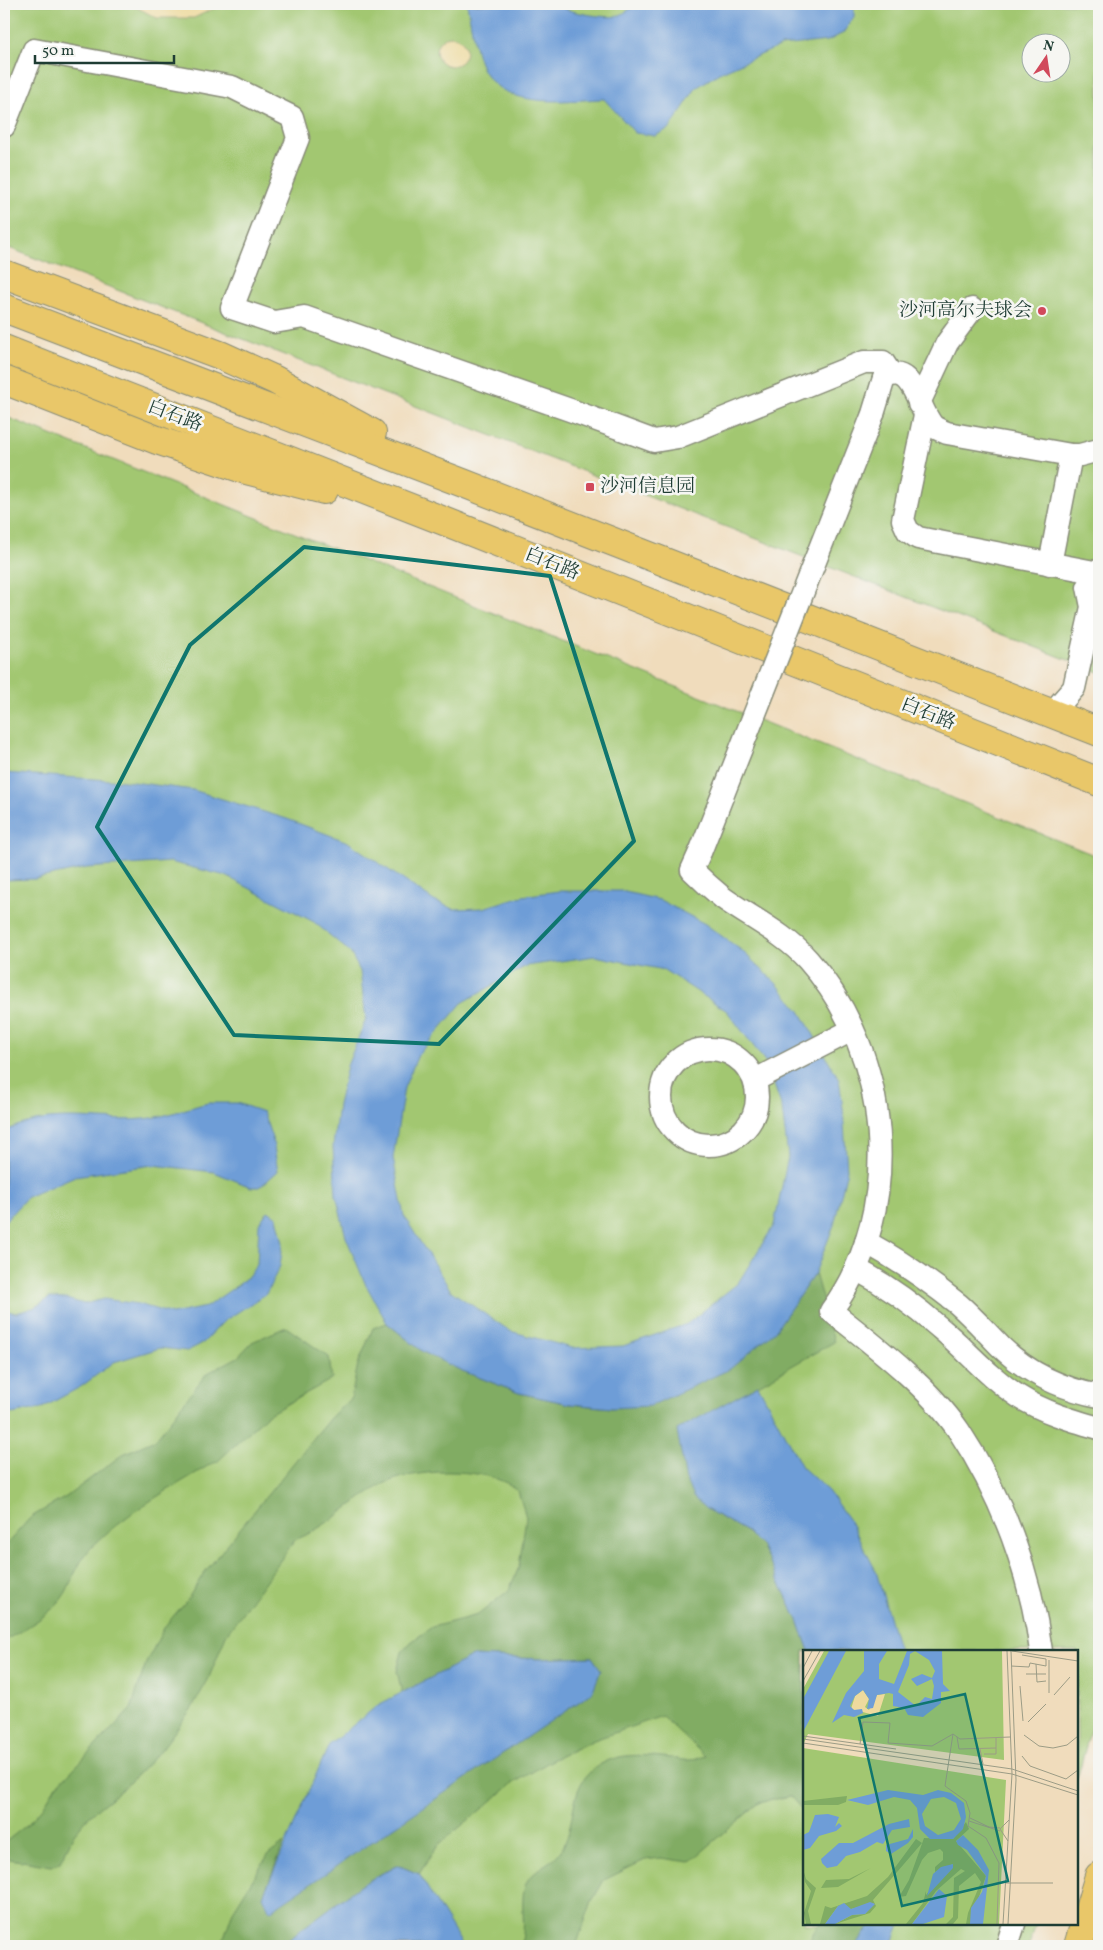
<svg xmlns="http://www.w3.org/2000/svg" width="1103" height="1950" font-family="Vollkorn,'Noto Serif SC',serif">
<rect width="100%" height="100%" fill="#f6f6f2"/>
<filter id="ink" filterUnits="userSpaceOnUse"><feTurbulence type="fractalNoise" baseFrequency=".02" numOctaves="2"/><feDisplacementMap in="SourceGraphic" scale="10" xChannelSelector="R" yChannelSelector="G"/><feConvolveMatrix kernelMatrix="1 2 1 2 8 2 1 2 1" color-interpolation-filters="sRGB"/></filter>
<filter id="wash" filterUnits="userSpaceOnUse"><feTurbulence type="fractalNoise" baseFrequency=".0096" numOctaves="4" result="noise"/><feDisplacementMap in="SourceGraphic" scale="20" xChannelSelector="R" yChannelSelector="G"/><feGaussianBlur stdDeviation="1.12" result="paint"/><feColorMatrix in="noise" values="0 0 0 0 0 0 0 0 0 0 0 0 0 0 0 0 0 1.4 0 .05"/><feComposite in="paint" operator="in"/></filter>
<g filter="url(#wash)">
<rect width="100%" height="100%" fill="#f0dcbc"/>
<!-- green -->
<g fill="#a2c771" stroke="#608252" fill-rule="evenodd">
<path d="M4,4h1095v668l-1095,-426zM1030,42h30v30h-30z"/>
<path d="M4,416l1095,441v842l-22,80v-128h-273v273h232l-7,22h-1025z"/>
</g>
<!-- forest -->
<g fill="#81ac63" stroke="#50744c">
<path d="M815,1273l19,69 -157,89 29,78 41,23 15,15 36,73 11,31h-5v161l-14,-16 -31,7 -69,59 -29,-4 -16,2 -41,20 -12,21 -16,45h-56c8,-20 -1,-41 5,-60 6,-19 28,-21 37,-37 17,-30 3,-70 45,-88 21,-9 43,-5 64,-3 6,1 13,3 19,2 5,0 10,-3 15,-4l-43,-40 -68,24 -40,19 -42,25 -75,62 -18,28 -22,-9 -36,20 -82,61h-58l12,-35 35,-56 16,-12 -21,53 329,-239 -52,2 -67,-3 -71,37 -5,-22 5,-19 9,-10 21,-15 46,-12 31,-25 10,-23 7,-50 -8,-26c-5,-3 -10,-8 -16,-10 -31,-14 -97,-12 -126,7 -27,17 -51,40 -81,52l-69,95 -18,45 -16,28 -31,42 -34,35 -37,30 -16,19 -14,28 -8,4 -48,-8v-15l24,-19 15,-17 11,-18 77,-80 15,-46 19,-37 22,-26 17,-27 126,-155 21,-20 7,-34 15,-36 14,-5 36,29 37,18 59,23 51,11 42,4 163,-77z"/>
<path d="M286,1327l43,30 3,22 -65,36 -50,47 -6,2c-42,26 -87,49 -121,85 -11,12 -17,29 -24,43 -13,23 -41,36 -62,49v-94l27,-30 35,-20 57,-43 32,-14 51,-66 32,-17 14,-15z"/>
<path d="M818,1924h53l-15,22h-49z"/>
</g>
<!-- sand -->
<g fill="#eeda9e" stroke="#868c69">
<path d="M130,4h93l-29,14h-37z"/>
<circle cx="451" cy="51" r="15"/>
</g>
<!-- water -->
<g fill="#6e9dd7" stroke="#466d86" fill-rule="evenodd">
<path d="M467,4h89c8,8 51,15 62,12 7,-3 14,-9 21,-12h215v13l-11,16 -15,8 -47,5 -62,27 -23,15 -26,40 -15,8 -20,-3 -31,-34c-39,1 -100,12 -122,-31 -8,-17 -11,-46 -15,-64z"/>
<path d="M4,773l121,8 68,9 94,29 61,23 86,59 20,8 29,-1 39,-12 37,-5h62l39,9 45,24 36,26 35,33 24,28 39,68 4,29 4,62 -13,55 -19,48 -40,58 -45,38 -80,37 -38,2 -42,-4 -51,-11 -59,-23 -37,-18 -36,-29 -22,-40 -19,-46 -10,-42 -3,-48 5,-42 9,-39 19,-47 -6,-48 -10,-19 -36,-30 -88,-46 -56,-14 -83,6 -52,11 -31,1zM595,956l69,14 63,41 40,53 15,44 6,49 -14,68 -36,58 -51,41 -64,22 -51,2 -62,-17 -59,-40 -47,-75 -11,-58 11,-70 14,-33 44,-52 64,-37z"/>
<path d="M208,1103h29l26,9 10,29 5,30 -18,16h-9l-37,-15 -61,-7 -78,11 -48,21 -23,25v-90c46,-24 91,-9 140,-13 21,-2 43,-11 64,-16z"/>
<path d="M268,1211l9,6 6,26 -3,23 -14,28 -42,27 -21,22 -16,8 -27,-3 -46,14 -32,24 -40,22 -30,6 -8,-3v-101l12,3 17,-5 17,-10 16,1 18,5 20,-5 34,5 34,10 34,-7 39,-27 12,-15 2,-42z"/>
<path d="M758,1385l44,82 26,24 23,32 25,48 23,80h-90l-11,-31 -36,-73 -15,-15 -41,-23 -13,-12 -7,-17 -9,-50z"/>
<path d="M473,1656l67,3 52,-2 9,13 -9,23 -322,218 -7,-15 66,-151 49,-40z"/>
<path d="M397,1865l22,9 44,72h-184l82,-61z"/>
<path d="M871,1924h29l-8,22h-36z"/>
</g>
</g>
<g filter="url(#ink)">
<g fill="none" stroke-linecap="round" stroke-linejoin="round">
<defs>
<g id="minor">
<path d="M4,126l30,-76 198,37 60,30 6,21 -66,170 42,14 30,-5 266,93 84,31 24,-4 186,-75h19l8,12"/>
<path d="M919,403l28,-60 25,-34"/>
<path d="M873,414l11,-36c29,-17 34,32 49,48 4,3 9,5 14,7l124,22h9l19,-5"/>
<path d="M925,415l-22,105 5,11 10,7 181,35"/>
<path d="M1050,564l21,-109"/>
<path d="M1052,713l22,-25 18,-81 -4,-20 11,-13"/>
<path d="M701,850l-9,20c10,10 20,19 31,28 28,20 62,36 85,62 83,93 98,249 23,351 43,34 97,75 128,120 43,65 72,143 82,220"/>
<circle cx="709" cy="1097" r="48"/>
<path d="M755,1080l97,-50"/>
<path d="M866,1242c33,18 63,39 92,62 15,13 29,29 43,43 27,26 62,42 98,49"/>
<path d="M856,1269c30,16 58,36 84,59 28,23 46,47 78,68 25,16 53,24 81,32"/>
<path d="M1007,1946l7,-22"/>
</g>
<g id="major">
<path d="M4,274l216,81 55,25 97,53"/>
<path d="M4,308l459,175 636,249"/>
<path d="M4,349l445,174 650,259"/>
<path d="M4,380l153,60 89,30 78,20"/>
<path d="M1078,1946l21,-70"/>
</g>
</defs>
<!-- minor casing -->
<use href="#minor" stroke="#888c78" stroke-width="25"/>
<!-- major casing -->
<use href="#major" stroke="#888c78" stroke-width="30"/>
<!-- minor -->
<use href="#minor" stroke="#fff" stroke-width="22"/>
<!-- major -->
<use href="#major" stroke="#e9c769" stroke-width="28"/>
<defs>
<path id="minor-bridge" d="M701,850l172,-436"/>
</defs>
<!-- minor-bridge casing -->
<use href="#minor-bridge" stroke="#888c78" stroke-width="25" stroke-linecap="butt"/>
<!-- minor-bridge -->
<use href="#minor-bridge" stroke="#fff" stroke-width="22"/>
</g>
</g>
<!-- marked area -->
<path fill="none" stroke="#0f766e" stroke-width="4" stroke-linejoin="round" d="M304,547l246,29 84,265 -195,203 -205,-9 -137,-208 93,-182z"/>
<!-- markers -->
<g fill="#d1495b" stroke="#f6f6f2" stroke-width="2">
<circle cx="1042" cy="311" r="5"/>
<rect x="585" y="482" width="10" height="10" rx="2.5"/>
</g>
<g text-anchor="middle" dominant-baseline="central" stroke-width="5" stroke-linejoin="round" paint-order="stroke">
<!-- poi labels -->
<g font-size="19" fill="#1f3d34" stroke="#f6f6f2" text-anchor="end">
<text x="1032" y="311">沙河高尔夫球会</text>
<text x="600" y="487" text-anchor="start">沙河信息园</text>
</g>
<!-- street labels -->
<g font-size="19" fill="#1f3d34" stroke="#f6f6f2">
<text transform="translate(175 416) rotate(21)">白石路</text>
<text transform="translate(552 564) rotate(22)">白石路</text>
<text transform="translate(928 714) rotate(22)">白石路</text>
</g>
</g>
<!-- overview -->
<g transform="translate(803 1650)">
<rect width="275" height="275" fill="#f0dcbc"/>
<path d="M21,1h178l2,109 -196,-26 -5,11v-56zM0,98l203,32 -7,144h-196z" fill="#a2c771"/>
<path d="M44,146l-1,6 -8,3h-35v-4zM163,172l3,7 -13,12 30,35 -16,48h-4l2,-11 13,-31 -6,-9 -16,13 -1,32 -5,6h-7l7,-7 1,-39 11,-7 -4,-2 -25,22 -24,33h-6l17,-21 3,-12v4l27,-31 -18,8v-5l8,-7v-8l-3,-3 -12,4 -6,7 -16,36 -7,1 10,-17 15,-42 29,1zM113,189l6,4 -49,57 3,6 -6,7 -35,11 17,-9 13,-1 9,-11 -23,6 -13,-3 -13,18h-5l5,-18 6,2 36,-12 21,-19zM68,218l-33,19 -17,1 5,-8 23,-1zM0,219l3,10 10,9 -8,23 3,13h-5l-2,-11 7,-22 -6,-9z" fill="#81ac63"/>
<path d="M60,40l6,9 -4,8 4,3 8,-15 8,-1 -7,22 -27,-7 4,-13z" fill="#eeda9e"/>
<path d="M26,1h17l-43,81v-33zM61,1h23l-8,13v15l15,5 13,-33h35l1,33 7,7 -9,1v11l-18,14 -15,-2 -4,-7 -11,-2v-12l-4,-1 -12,2 -4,13 -6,1 2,-10 -6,-9 -8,6 -5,10 4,4 8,-1 1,4 -9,4 -10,-2 -12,8 14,-30 18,-22zM112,1l14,9 6,11 -3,7 -10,-4 -11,5 6,7 15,-7 2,7 -2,13 -7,-2 -9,9 -18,-14 11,-27 1,-11zM85,140l35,5 15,-5 13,3 13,10 2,14 -3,12 -10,10h-23l-10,-10 -3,-21 -7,-8 -16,-3 -26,8 -21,-5zM141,147l12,6 5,16 -7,11 -16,5 -13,-9 -3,-12 9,-15zM25,164l11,3 -4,10 4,-4 3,3 -6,5 -17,5 -9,12 -7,2v-15l6,-3 6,-17zM106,169l1,8 -18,3 -9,14 -6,-2 -17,10 -14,4 -9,10 -10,2 -5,-5 -1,-4 18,-16h14l36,-19zM110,179v8l-5,6 -17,11 -5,-3v-6l22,-6zM160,185l15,15 11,20 -6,54h-13l1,-16 11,-16 4,-16 -19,-26 -9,-5 -2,-4zM150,214v4l-26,28 6,-22 8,-7zM136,239l8,7 -3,21 -21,7h-11zM67,252l5,2 -10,10 -13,1 -17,9h-10l13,-18 6,-3 7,6z" fill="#6e9dd7" fill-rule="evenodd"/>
<path fill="none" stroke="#9c9c86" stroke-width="1" d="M209,1l66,10M246,10v33M233,14l1,18 9,-1M208,16l18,1 1,-4 16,3v-7l-24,-4M0,18l9,-17M223,24h20M0,31l17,-30M217,36l3,35M251,45l16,-18M225,72l18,-18M221,85l15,11 14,2 14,-3 11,-9M0,86l93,13M154,87l2,12 37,-1v-10M0,89l209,30 66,22M0,93l209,31 66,21M57,94l3,-22 27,1 -2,20 44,3 21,-12M177,99l3,15M181,104h12v-6M219,106l8,10 36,13 12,-9M167,168l19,9 11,1M166,171l31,10M205,191l-8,-12 9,-9M203,233h47M194,274l2,-61 -13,-25 -18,-12 2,-13 -4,-12 -21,-15 8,-52 7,5 50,-2M200,274l9,-150 -5,-123M205,274l8,-144 -5,-129"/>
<path fill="#0f766e" fill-opacity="0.15" stroke="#0f766e" stroke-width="2.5" d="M162,44l43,187 -106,25 -43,-188z"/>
<rect width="275" height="275" fill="none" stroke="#1f3d34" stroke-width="2.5"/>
</g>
<!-- margin -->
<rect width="1103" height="1950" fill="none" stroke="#f6f6f2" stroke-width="20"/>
<!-- north arrow -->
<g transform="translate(1046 58) rotate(13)"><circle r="24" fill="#f6f6f2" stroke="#a0aca6"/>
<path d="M0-4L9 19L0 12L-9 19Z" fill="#d1495b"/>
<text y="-8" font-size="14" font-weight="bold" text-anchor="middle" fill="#1f3d34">N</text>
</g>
<!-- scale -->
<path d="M35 55v8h139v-8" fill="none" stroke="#1f3d34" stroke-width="2.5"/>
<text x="42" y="55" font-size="15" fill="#1f3d34" stroke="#f6f6f2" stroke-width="4" paint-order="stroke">50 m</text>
</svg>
